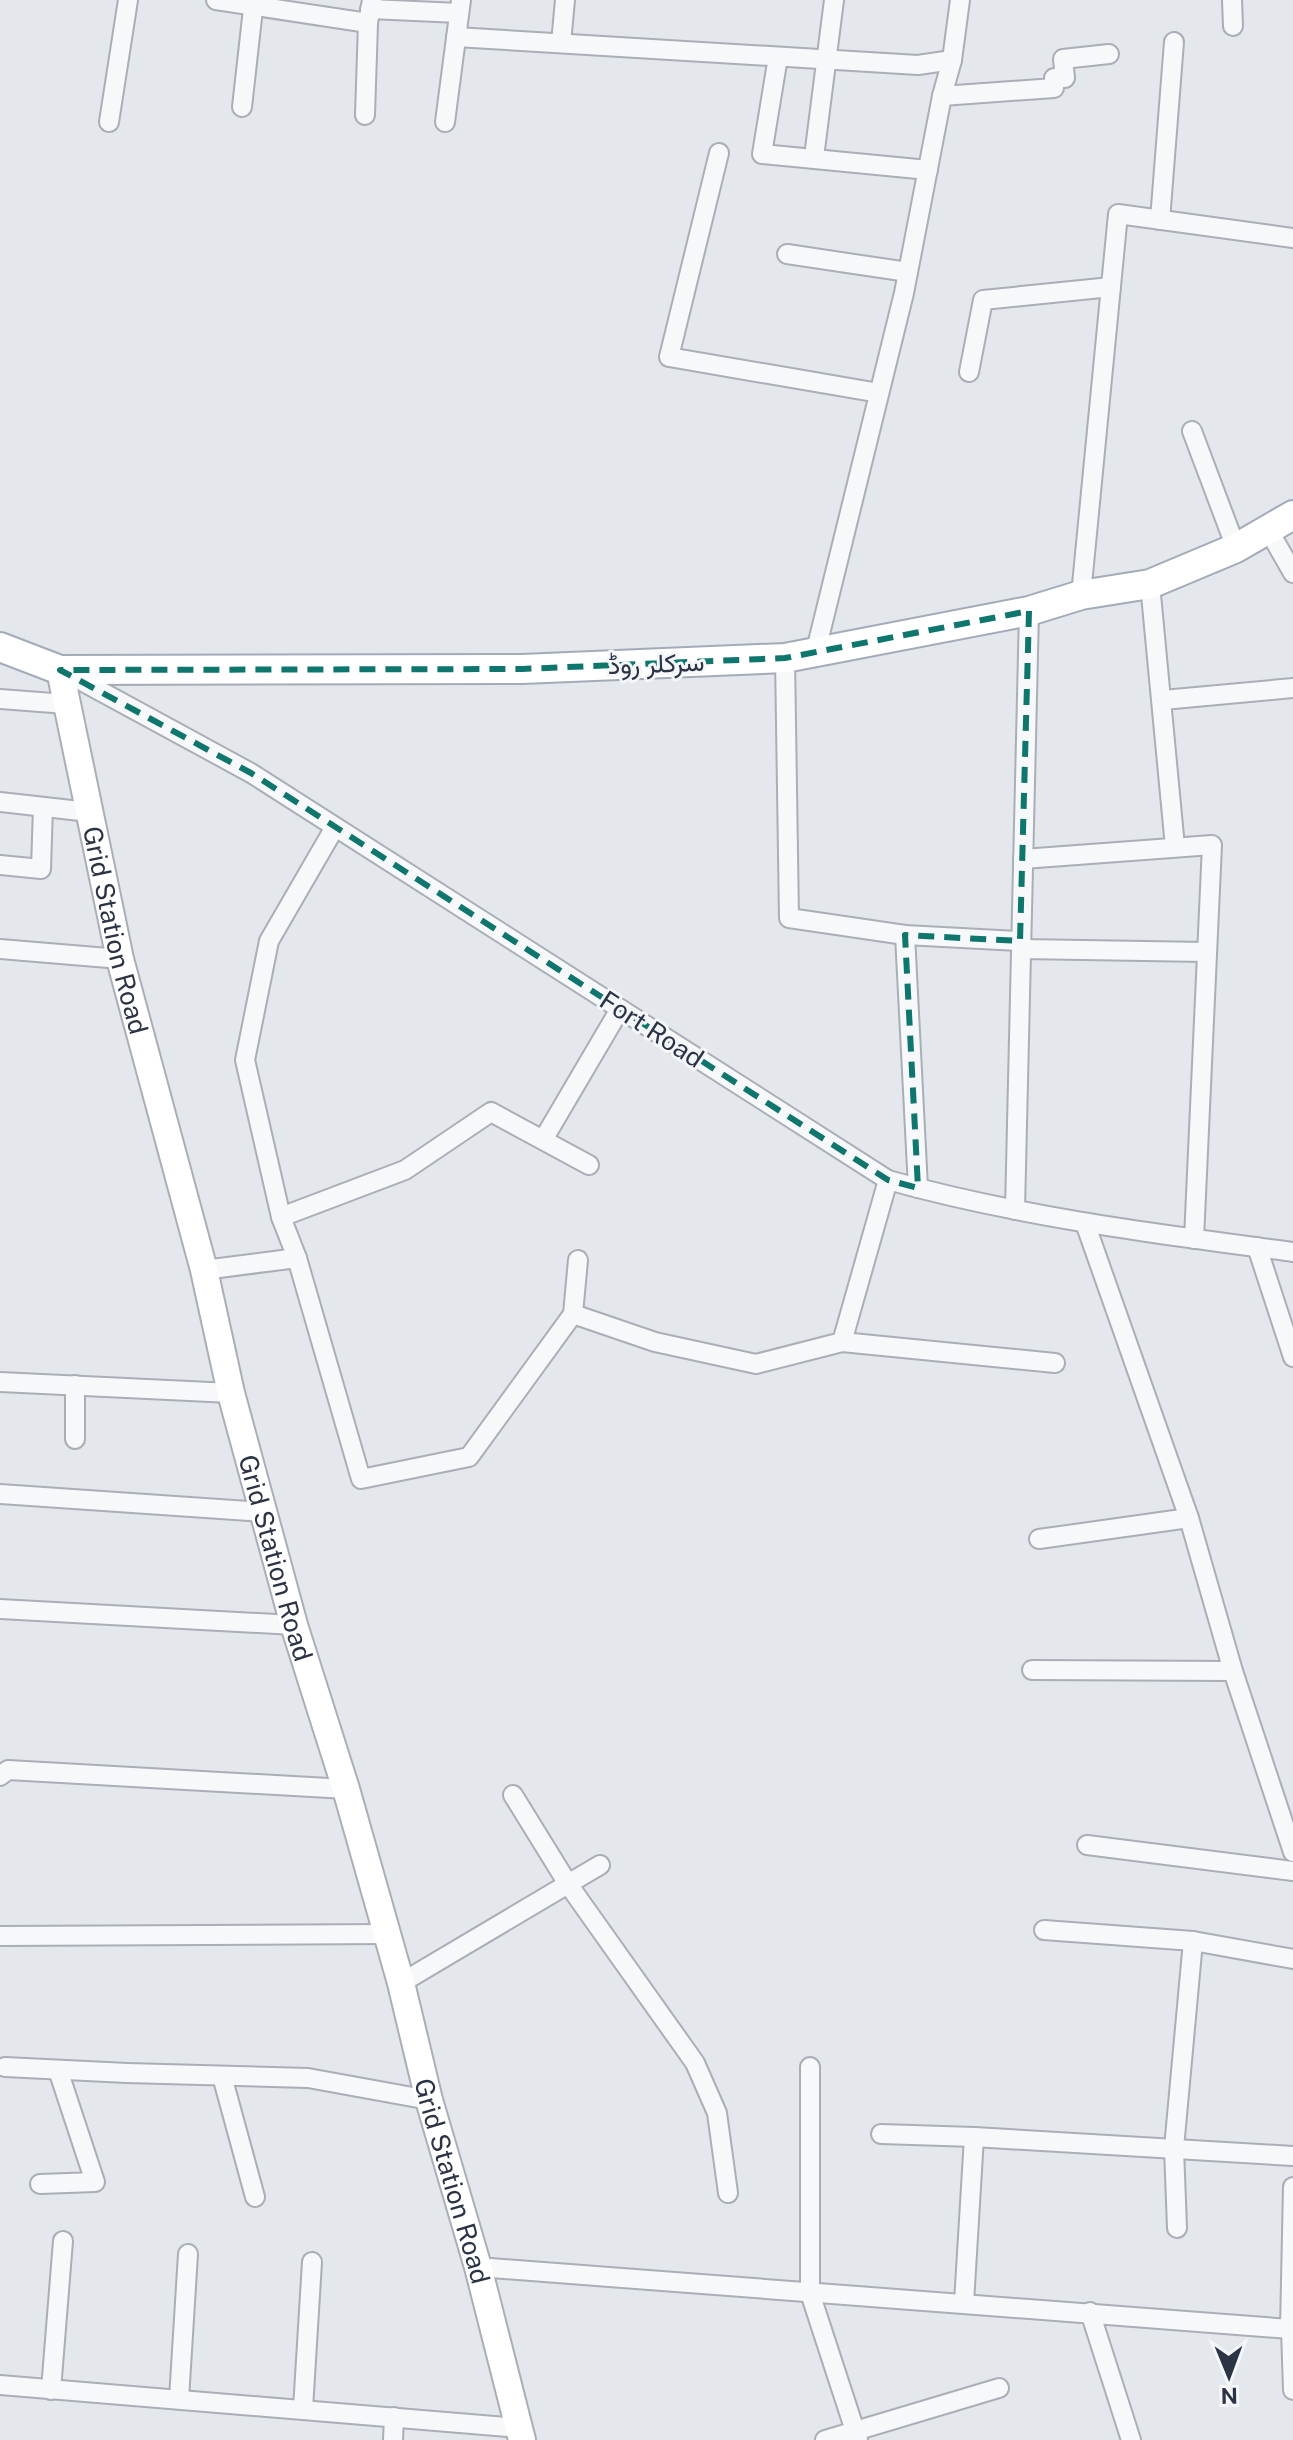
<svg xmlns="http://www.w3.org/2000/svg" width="1293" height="2440" font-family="'Public Sans',Vazirmatn,sans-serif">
<rect width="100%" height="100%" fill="#e4e7ec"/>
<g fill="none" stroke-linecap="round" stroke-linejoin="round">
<defs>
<g id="street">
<path d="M216,0l152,23 4,-23"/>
<path d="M1232,0l1,26"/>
<path d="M370,9l89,4"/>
<path d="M456,37l462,28 34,-5"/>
<path d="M561,43l4,-43"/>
<path d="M778,57l-16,97 166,16"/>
<path d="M942,96l112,-8v-10h11l-2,-19 46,-5"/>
<path d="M242,107l12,-107"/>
<path d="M365,115l3,-92"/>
<path d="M109,122l19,-122"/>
<path d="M445,122l16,-122"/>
<path d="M719,153l-50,204 210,36"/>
<path d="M814,157l20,-157"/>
<path d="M1160,220l14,-178"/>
<path d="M787,254l121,18"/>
<path d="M969,372l14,-72 128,-13"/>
<path d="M1192,431l44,117"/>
<path d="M1269,531l24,42"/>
<path d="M1150,584l25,263"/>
<path d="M1081,595l37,-381 175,24"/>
<path d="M816,650l88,-357 38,-197 10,-36 8,-60"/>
<path d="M785,658l4,260 116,17 115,6"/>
<path d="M67,673l184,100 637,407c132,37 269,54 405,72"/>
<path d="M0,699l66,5"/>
<path d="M1163,700l130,-12"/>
<path d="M0,802l89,10"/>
<path d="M1023,859l189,-14 -18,394"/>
<path d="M0,865l41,4 2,-62"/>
<path d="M905,935l13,253"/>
<path d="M0,949l120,10"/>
<path d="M1021,949l185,3"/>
<path d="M543,1140l77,-131"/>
<path d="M1015,1210l14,-599"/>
<path d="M281,1217l-36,-157 24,-119 66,-114"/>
<path d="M1085,1223l104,295 44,153 60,181"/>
<path d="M1257,1247l36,110"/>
<path d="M297,1258l-16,-41 124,-47 86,-58 98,53"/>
<path d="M204,1270l93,-12 64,221 108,-22 104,-143 5,-54"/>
<path d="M573,1314l82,28 101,22 86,-22 46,-162"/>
<path d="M842,1342l213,21"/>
<path d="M0,1382l231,11"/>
<path d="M75,1385v54"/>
<path d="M0,1494l262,18"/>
<path d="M1039,1539l150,-21"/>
<path d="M0,1609l294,16"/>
<path d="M1032,1670l201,1"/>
<path d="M0,1776l8,-6 338,19"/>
<path d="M513,1795l55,89 127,179 22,50 11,80"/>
<path d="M1087,1845l206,26"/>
<path d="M1044,1930l149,11 100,18"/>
<path d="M0,1936l388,-2"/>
<path d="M401,1983l199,-118"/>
<path d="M5,2067l122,6 181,5 121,22"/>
<path d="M810,2067v226l48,147"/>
<path d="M222,2076l33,121"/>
<path d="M881,2134l93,3 319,19"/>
<path d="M40,2184l55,-2 -37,-112"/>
<path d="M1177,2228l-3,-80 19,-207"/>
<path d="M478,2267l812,62 3,-142"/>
<path d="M964,2303l10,-166"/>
<path d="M1090,2312l41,128"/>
<path d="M1291,2329l2,61"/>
<path d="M0,2385l518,43"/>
<path d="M51,2390l12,-149"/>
<path d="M179,2399l9,-145"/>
<path d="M303,2409l9,-147"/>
<path d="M393,2440l1,-23"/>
<path d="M825,2440l174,-52"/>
</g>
<g id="secondary">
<path id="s1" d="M60,670l60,289 84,311 27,123 63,232 52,164 55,194 28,117 49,167 44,173"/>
</g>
<path id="primary" d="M0,647l60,23 462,-1 263,-11 244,-47 52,-16 69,-11 86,-36 57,-33"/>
</defs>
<!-- street casing -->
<use href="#street" stroke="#a9aeb7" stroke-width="22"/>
<!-- secondary casing -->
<use href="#secondary" stroke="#a9aeb7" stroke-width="30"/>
<!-- primary casing -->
<use href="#primary" stroke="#a3abb8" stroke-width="32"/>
<!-- street -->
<use href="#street" stroke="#f7f8fa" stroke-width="18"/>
<!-- secondary -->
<use href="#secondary" stroke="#fff" stroke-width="26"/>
<!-- primary -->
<use href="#primary" stroke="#fff" stroke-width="28"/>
</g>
<!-- marked area -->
<path fill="none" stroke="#0f766e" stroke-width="6" stroke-dasharray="16 10" stroke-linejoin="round" d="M1029,611l-9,330 -115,-6 13,253 -30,-8 -637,-407 -191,-103 462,-1 263,-11z"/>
<g text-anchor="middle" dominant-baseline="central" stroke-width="6" stroke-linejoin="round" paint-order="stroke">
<!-- street labels -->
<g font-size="26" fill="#2b3445" stroke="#f4f6f9">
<text transform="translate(656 663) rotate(-2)">سرکلر روڈ</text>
<text stroke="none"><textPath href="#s1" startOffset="266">Grid Station Road</textPath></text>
<text transform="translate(652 1029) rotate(33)">Fort Road</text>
<text stroke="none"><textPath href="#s1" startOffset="914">Grid Station Road</textPath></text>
<text stroke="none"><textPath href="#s1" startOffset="1562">Grid Station Road</textPath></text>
</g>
</g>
<!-- north arrow -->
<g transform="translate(1229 2376) rotate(179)" stroke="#f4f6f9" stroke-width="6" paint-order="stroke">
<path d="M0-6L14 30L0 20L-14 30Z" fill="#2b3445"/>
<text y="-12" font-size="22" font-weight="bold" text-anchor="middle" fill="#2b3445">N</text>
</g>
</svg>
